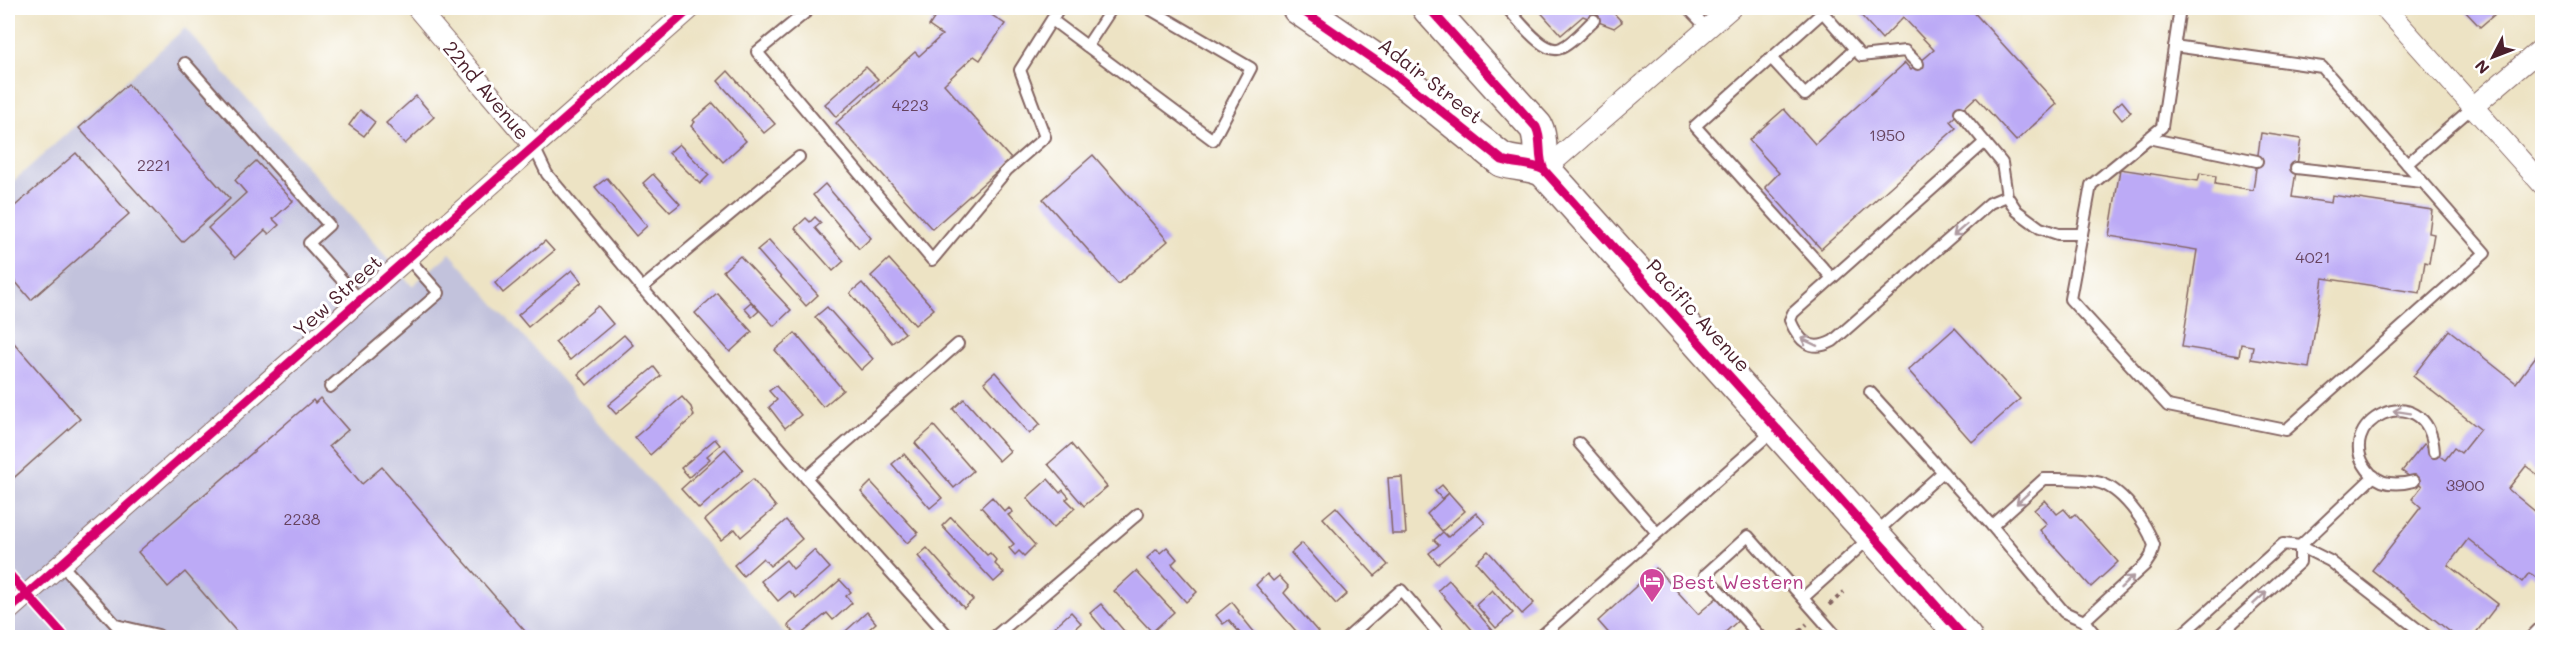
<svg xmlns="http://www.w3.org/2000/svg" width="2550" height="645" font-family="Mali,sans-serif">
<rect width="100%" height="100%" fill="#fff"/>
<filter id="ink" filterUnits="userSpaceOnUse"><feTurbulence type="fractalNoise" baseFrequency=".0167" numOctaves="2"/><feDisplacementMap in="SourceGraphic" scale="12" xChannelSelector="R" yChannelSelector="G"/><feConvolveMatrix kernelMatrix="1 2 1 2 8 2 1 2 1" color-interpolation-filters="sRGB"/></filter>
<filter id="wash" filterUnits="userSpaceOnUse"><feTurbulence type="fractalNoise" baseFrequency=".008" numOctaves="4" result="noise"/><feDisplacementMap in="SourceGraphic" scale="24" xChannelSelector="R" yChannelSelector="G"/><feGaussianBlur stdDeviation="1.35" result="paint"/><feColorMatrix in="noise" values="0 0 0 0 0 0 0 0 0 0 0 0 0 0 0 0 0 1.4 0 .05"/><feComposite in="paint" operator="in"/></filter>
<g filter="url(#wash)">
<rect width="100%" height="100%" fill="#ede3c4"/>
<!-- industrial -->
<path fill="#c2c2dc" d="M185,28l227,258 38,-33 338,384h-780v-451z"/>
<g id="blocks">
<!-- building -->
<g fill="#bcaaf6">
<path d="M941,8h40l24,16 -25,36 -6,-4 -30,28 67,75 -79,70 -96,-106 79,-71 4,4 23,-21 -13,-9z"/>
<path d="M1537,8h72l13,14 -8,6 -31,-12 -22,19z"/>
<path d="M1864,8h106l87,96 -41,37 -40,-44 -26,24 6,7 -135,121 -56,-62 14,-14 -30,-33 35,-31 31,35 90,-81 6,7 23,-20 -31,-33 -21,22 -24,-27z"/>
<path d="M2462,8h40l-22,19z"/>
<path d="M866,67l12,12 -42,38 -11,-13z"/>
<path d="M728,71l47,53 -11,9 -46,-52z"/>
<path d="M128,84l102,115 -48,43 -103,-114z"/>
<path d="M416,96l18,21 -29,27 -19,-21z"/>
<path d="M2122,101l9,11 -9,8 -9,-11z"/>
<path d="M713,103l33,38 -23,21 -32,-36 4,-4 -2,-2z"/>
<path d="M360,110l15,12 -11,14 -15,-11z"/>
<path d="M2261,133l40,6 -9,58 39,6 1,-8 100,15 -3,23 5,1 -5,29 -4,-1 -5,31 -97,-15 -14,90 -58,-9 2,-13 -12,-2 -2,12 -57,-9 15,-97 -88,-14 11,-67 78,12 2,-8 16,3 -1,8 38,6z"/>
<path d="M679,144l30,31 -9,9 -31,-31z"/>
<path d="M76,153l53,61 -98,86 -23,-27v-61z"/>
<path d="M1093,155l75,86 -50,43 -75,-85z"/>
<path d="M256,161l37,40 -20,18 6,6 -10,9 -4,-4 -30,28 -27,-30 38,-35 -11,-13z"/>
<path d="M653,174l27,30 -10,8 -27,-29z"/>
<path d="M607,178l40,48 -11,10 -41,-49z"/>
<path d="M825,184l46,54 -12,11 -46,-54z"/>
<path d="M815,217l6,6 -6,5 29,33 -11,10 -38,-43 11,-10 4,4z"/>
<path d="M769,240l49,55 -12,11 -49,-56z"/>
<path d="M545,241l9,10 -51,42 -8,-10z"/>
<path d="M740,256l51,54 -17,16 -51,-55z"/>
<path d="M889,259l45,50 -19,16 -44,-49z"/>
<path d="M572,270l10,12 -54,45 -10,-12z"/>
<path d="M862,283l43,50 -13,10 -42,-50z"/>
<path d="M717,293l35,39 -22,20 -35,-39z"/>
<path d="M751,302l8,9 -7,6 -8,-9z"/>
<path d="M598,306l15,18 -43,36 -15,-18z"/>
<path d="M827,307l46,52 -12,11 -46,-53z"/>
<path d="M1955,328l65,71 -48,43 -64,-72z"/>
<path d="M2449,330l67,53 26,-35v130l-16,-12 -18,23 34,28v52l-6,8 -7,-4 -7,9 -54,-43 -20,26 50,39 -26,34h-14l-86,-68 49,-63 -9,-8 10,-13 -20,-15 22,-27 21,16 9,-12 7,5 19,-24 -67,-53z"/>
<path d="M795,333l48,57 -20,17 -48,-57z"/>
<path d="M624,335l9,10 -46,40 -9,-11z"/>
<path d="M8,336l72,83 -72,64z"/>
<path d="M654,367l7,9 -45,38 -8,-9z"/>
<path d="M995,372l45,52 -11,10 -45,-52z"/>
<path d="M776,386l25,29 -16,13 -16,-21 8,-7 -8,-9z"/>
<path d="M682,397l9,10 3,9 -44,39 -15,-18z"/>
<path d="M320,398l28,32 -19,16 33,38 20,-17 149,171h-289l-57,-66 -17,15 -30,-35 175,-152 2,3z"/>
<path d="M964,399l46,52 -11,10 -46,-52z"/>
<path d="M934,426l39,45 -19,17 -39,-45z"/>
<path d="M715,439l5,6 -13,11 3,3 -21,18 -8,-9z"/>
<path d="M1071,444l36,43 -23,19 -36,-42z"/>
<path d="M725,449l18,21 -44,39 -18,-20z"/>
<path d="M904,454l38,44 -12,10 -38,-44z"/>
<path d="M1402,477l4,57h-14l-4,-56z"/>
<path d="M753,479l23,28 -35,30 -6,-8 -14,11 -16,-20z"/>
<path d="M1048,479l12,14 3,-3 6,7 -3,2 9,9 -22,20 -26,-30z"/>
<path d="M871,482l47,51 -11,10 -46,-51z"/>
<path d="M1442,485l7,8 -7,6 -7,-8z"/>
<path d="M1449,493l16,18 -23,20 -15,-17z"/>
<path d="M992,497l13,15 4,-4 4,4 -5,3 27,30 -11,11 -5,-5 -4,4 -6,-7 5,-4 -33,-37z"/>
<path d="M2045,500l12,14 7,-5 7,8 4,-3 43,48 -27,25 -51,-57 7,-6 -13,-14z"/>
<path d="M1336,507l52,58 -13,11 -52,-58z"/>
<path d="M1476,513l9,10 -47,41 -9,-11 10,-8 -5,-5 9,-8 5,5z"/>
<path d="M951,517l36,38 3,-2 7,8 -2,3 9,9 -10,9 -52,-56z"/>
<path d="M786,520l16,19 -32,27 -7,-8 -20,18 -9,-11z"/>
<path d="M1302,543l45,51 -11,10 -45,-51z"/>
<path d="M1167,547l10,12 -5,5 25,28 -11,10 -39,-44 10,-9 3,4z"/>
<path d="M927,548l46,52 -9,8 -46,-52z"/>
<path d="M814,550l16,18 -34,30 -6,-7 -12,10 -17,-20 25,-21 7,9z"/>
<path d="M1488,551l46,52 -12,11 -46,-52z"/>
<path d="M1656,568l42,46 22,-19 21,23 -22,20h-106l-15,-17z"/>
<path d="M1136,571l38,41 -22,20 -38,-41z"/>
<path d="M1267,574l6,7 6,-5 10,11 -5,6 34,39 -7,6h-9l-46,-53z"/>
<path d="M840,580l11,12 -5,4 6,7 -19,17 -6,-7 -29,24 -10,-12z"/>
<path d="M1449,580l46,53 -5,5h-11l-41,-48z"/>
<path d="M1492,590l21,23 -17,15 -20,-23z"/>
<path d="M1232,602l7,9 -1,1 21,26h-15l-15,-18 -6,4 -7,-9z"/>
<path d="M1101,604l29,34h-19l-21,-25z"/>
<path d="M867,612l9,11 -17,15h-21z"/>
<path d="M1071,612l10,11 -17,15h-22z"/>
</g>
</g>
</g>
<g filter="url(#ink)">
<use href="#blocks" fill-opacity="0" stroke="#836461" stroke-width="1.5"/>
<g fill="none" stroke-linecap="round" stroke-linejoin="round">
<defs>
<g id="service">
<path d="M811,8l-54,44 175,208 75,-90 38,-33 -25,-67 39,-62"/>
<path d="M1507,8c11,11 37,48 54,40 12,-5 23,-19 33,-28"/>
<path d="M1688,8l19,20"/>
<path d="M1819,8l42,48 44,-5 13,13"/>
<path d="M1823,12l-128,114 137,152"/>
<path d="M1052,20l161,120 38,-72 -103,-60"/>
<path d="M1087,46l25,-38"/>
<path d="M2174,46l148,21 163,186 -199,177 -118,-24 -98,-107 21,-114 71,-58 18,-119"/>
<path d="M1771,58l34,37 50,-46"/>
<path d="M185,63l144,162 -20,18 50,56"/>
<path d="M1960,112l42,51 5,33 10,15 23,17 18,6h24"/>
<path d="M2148,138l109,23"/>
<path d="M1985,142l-192,171 -3,7c9,21 20,33 43,21l157,-138 17,-7"/>
<path d="M533,145l14,29 95,114 164,190 144,160"/>
<path d="M2407,164l67,-58"/>
<path d="M2296,168l126,14"/>
<path d="M642,288l157,-131"/>
<path d="M330,387l109,-94 -32,-36"/>
<path d="M1870,392l122,134"/>
<path d="M1579,443l78,90"/>
<path d="M806,478l152,-134"/>
<path d="M2414,481c-15,4 -31,5 -43,-7 -47,-51 58,-102 63,-22"/>
<path d="M61,564l55,61 42,10 3,3"/>
<path d="M1803,598l140,-126"/>
<path d="M2084,621l61,-56 6,-9 3,-11c-8,-22 -33,-59 -58,-63 -17,-4 -35,-3 -52,-3l-52,47 72,86 20,9 14,17"/>
<path d="M993,638l145,-124"/>
<path d="M1347,638l54,-48 41,48"/>
<path d="M1539,638l235,-208"/>
<path d="M1761,638l-56,-63 43,-39 90,102"/>
<path d="M2178,638l105,-94 17,2 30,15 99,77"/>
<path d="M2216,638l84,-76v-16l74,-70"/>
<path d="M2530,638l12,-12"/>
</g>
<g id="minor">
<path d="M417,8l116,137"/>
<path d="M2385,8l157,176"/>
<path d="M2474,106l68,-58"/>
<path d="M1544,170l187,-162"/>
<path d="M8,611l683,-603"/>
</g>
<g id="trunk">
<path d="M1299,8l96,66 107,86c15,5 28,3 42,10"/>
<path d="M1429,8l107,119c7,14 1,29 8,43l421,468"/>
</g>
</defs>
<!-- service casing -->
<use href="#service" stroke="#836461" stroke-width="14"/>
<!-- minor casing -->
<use href="#minor" stroke="#836461" stroke-width="22"/>
<!-- trunk casing -->
<use href="#trunk" stroke="#836461" stroke-width="36"/>
<!-- path -->
<g stroke="#836461" stroke-width="4" stroke-dasharray="4.5 4.5" stroke-linecap="butt">
<path d="M1829,605l15,-13"/>
<path d="M1793,638l14,-14"/>
</g>
<!-- service -->
<use href="#service" stroke="#fff" stroke-width="10"/>
<!-- minor -->
<use href="#minor" stroke="#fff" stroke-width="20"/>
<!-- trunk -->
<use href="#trunk" stroke="#fff" stroke-width="33"/>
<defs>
<g id="cycleway">
<path d="M1299,8l96,66 107,86c15,5 28,3 42,10"/>
<path d="M1429,8l107,119c7,14 1,29 8,43l421,468"/>
<path d="M8,573l58,65"/>
<path d="M8,611l683,-603"/>
</g>
</defs>
<!-- cycleway casing -->
<use href="#cycleway" stroke="#fff" stroke-width="13"/>
<!-- cycleway -->
<use href="#cycleway" stroke="#d6006c" stroke-width="9"/>
</g>
<!-- one-way arrows -->
<defs><path id="oneway-shaft" d="M-6 0H5M1.5-3L5.5 0L1.5 3" fill="none" stroke-width="1.6" stroke-linecap="round" stroke-linejoin="round" transform="scale(1.5)"/></defs>
<g stroke="#ae9aa0">
<use href="#oneway-shaft" transform="translate(1960 230) rotate(139)"/>
<use href="#oneway-shaft" transform="translate(1809 342) rotate(-155)"/>
<use href="#oneway-shaft" transform="translate(2402 412) rotate(-171)"/>
<use href="#oneway-shaft" transform="translate(2023 498) rotate(138)"/>
<use href="#oneway-shaft" transform="translate(2127 582) rotate(-43)"/>
<use href="#oneway-shaft" transform="translate(2260 598) rotate(-42)"/>
</g>
</g>
<!-- icons -->
<defs>
<symbol id="hotel-pin" viewBox="-11 -11 22 30"><path d="M0 17L-7.5 6A9.5 9.5 0 1 1 7.5 6Z" fill="#d1479c" stroke="#fff"/><path d="M-6-4.5h1.5V1H6V5H4.5V3h-9V5H-6ZM-4 0a1.8 1.8 0 1 1 3.6 0ZM.5 0V-2.5h3Q6-2.5 6 0Z" fill="#fff"/></symbol>
</defs>
<g fill-rule="evenodd">
<use href="#hotel-pin" x="1637" y="566" width="30" height="40"/>
</g>
<g text-anchor="middle" dominant-baseline="central" stroke-width="6" stroke-linejoin="round" paint-order="stroke">
<!-- number labels -->
<g font-size="16" fill="#66425e">
<text x="910" y="104">4223</text>
<text x="1887" y="134">1950</text>
<text x="154" y="164">2221</text>
<text x="2313" y="256">4021</text>
<text x="2465" y="484">3900</text>
<text x="302" y="518">2238</text>
</g>
<!-- street labels -->
<g font-size="20" fill="#4a1f2b" stroke="#fff">
<text transform="translate(1431 80) rotate(38)">Adair Street</text>
<text transform="translate(487 90) rotate(50)">22nd Avenue</text>
<text transform="translate(337 295) rotate(-42)">Yew Street</text>
<text transform="translate(1699 315) rotate(48)">Pacific Avenue</text>
</g>
<!-- hotel labels -->
<g font-size="20" fill="#b23c85" stroke="#fff" text-anchor="start">
<text x="1672" y="581">Best Western</text>
</g>
</g>
<!-- margin -->
<rect width="2550" height="645" fill="none" stroke="#fff" stroke-width="30"/>
<!-- north arrow -->
<g transform="translate(2493 57) rotate(228)" stroke="#ffffff" stroke-width="4.5" paint-order="stroke">
<path d="M0-4.5L10 22L0 15L-10 22Z" fill="#4a1f2b"/>
<text y="-9" font-size="16" font-weight="bold" text-anchor="middle" fill="#4a1f2b">N</text>
</g>
</svg>
